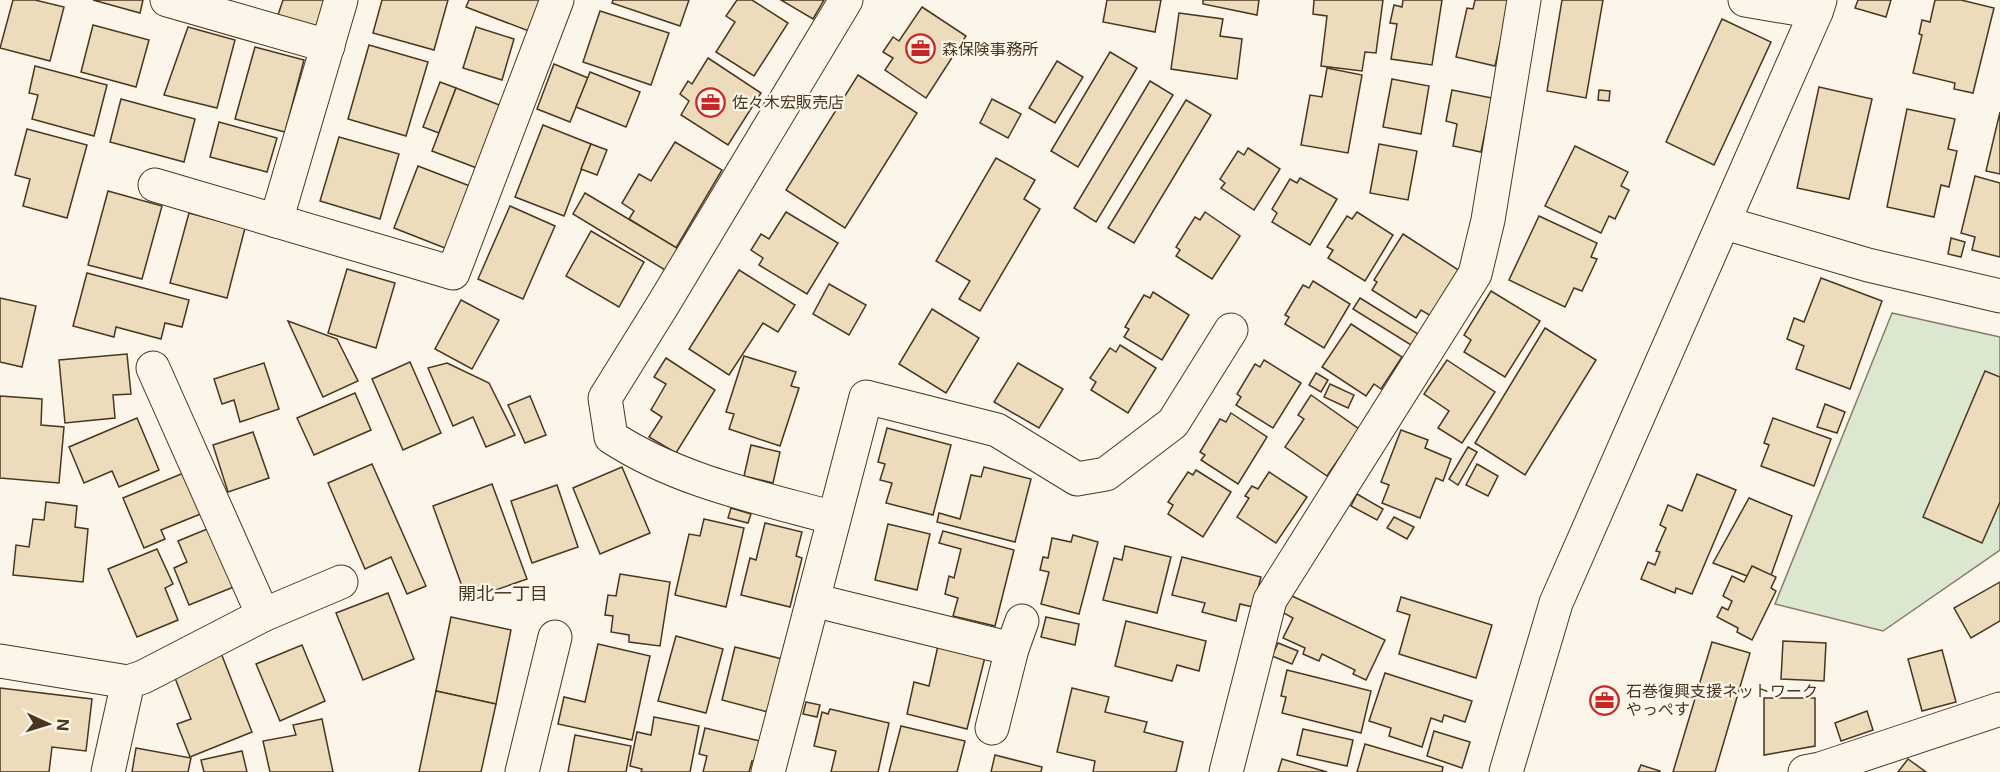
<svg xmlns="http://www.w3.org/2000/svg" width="2000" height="772" font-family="Inter,'Noto Sans JP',sans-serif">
<rect width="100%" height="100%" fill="#fbf6e9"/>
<!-- green -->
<path fill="#dce7d0" stroke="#887966" stroke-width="1.5" d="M1892,313l108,24v213l-117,81 -108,-27z"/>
<!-- building -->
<g fill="#ecdcbc" stroke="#4a3520" stroke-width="1.5">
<path d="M13,0h22l29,7 -14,54 -50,-13z"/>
<path d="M93,0h50l-3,13z"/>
<path d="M283,0h48l-8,28 -45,-13z"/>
<path d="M382,0h66l-14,50 -61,-17z"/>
<path d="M469,0h78l-13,33 -68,-26z"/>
<path d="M613,0h76l-9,26 -68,-23z"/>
<path d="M737,0h15l36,23 -34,53 -38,-24 19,-30 -9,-6z"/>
<path d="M781,0h43l-11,19z"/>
<path d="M1107,0h54l-6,32 -52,-10z"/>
<path d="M1203,0h56l-2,15 -54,-11z"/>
<path d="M1314,0h69l-7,53 -11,-1 -3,19 -41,-5 6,-50 -14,-2z"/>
<path d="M1403,0h39l-10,65 -41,-6 6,-35 -7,-1 4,-18 8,2z"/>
<path d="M1475,0h35l-15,66 -39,-9 11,-49 6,1z"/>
<path d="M1562,0h41l-17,98 -39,-7z"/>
<path d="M1858,0h33l-5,17 -31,-9z"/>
<path d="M1935,0h26l33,8 -21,85 -19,-4 1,-6 -42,-10 9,-38 -3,-1 3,-14 8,2z"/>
<path d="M922,7l44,29 -40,62 -41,-28 8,-12 -10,-6 10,-15 6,4z"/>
<path d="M600,11l69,22 -18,52 -68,-23z"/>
<path d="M1179,13l44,6 -3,17 22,3 -5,40 -66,-10z"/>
<path d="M1722,19l49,23 -57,123 -48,-23z"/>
<path d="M93,25l56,15 -13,47 -55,-15z"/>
<path d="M188,27l47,13 -18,68 -53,-13z"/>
<path d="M476,27l38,12 -12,41 -39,-12z"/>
<path d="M369,45l59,17 -22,74 -58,-17z"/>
<path d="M255,47l49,13 -19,72 -50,-13z"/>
<path d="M1110,52l27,16 -59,99 -27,-16z"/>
<path d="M708,58l53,35 -33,52 -47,-30 8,-14 -9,-7 8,-13 4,3z"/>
<path d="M1057,61l26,16 -28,46 -26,-15z"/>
<path d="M554,64l34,14 -18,44 -33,-13z"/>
<path d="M35,66l72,19 -13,51 -62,-17 6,-24 -9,-2z"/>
<path d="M1327,68l35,7 -14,78 -47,-8 9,-50 12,2z"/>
<path d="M590,72l50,20 -14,35 -50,-20z"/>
<path d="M858,75l59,38 -72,115 -59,-38z"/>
<path d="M1392,79l37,7 -8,48 -38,-7z"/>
<path d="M1150,81l23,14 -77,127 -22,-14z"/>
<path d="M440,82l16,6 -17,45 -16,-6z"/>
<path d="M1819,87l53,12 -23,100 -52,-11z"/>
<path d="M456,88l51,20 -25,62 -50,-19z"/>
<path d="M1452,90l40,8 -11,54 -28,-6 4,-22 -11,-3z"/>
<path d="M1599,90l11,1 -1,10 -11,-1z"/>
<path d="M121,99l74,20 -11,43 -74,-20z"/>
<path d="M992,99l29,15 -13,24 -28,-15z"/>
<path d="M1186,100l25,15 -77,128 -26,-15z"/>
<path d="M1907,109l48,10 -7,30 9,2 -8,36 -8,-2 -7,32 -47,-10z"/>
<path d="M2000,112v62l-14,-3z"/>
<path d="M219,122l58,16 -10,34 -57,-15z"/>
<path d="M543,125l48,19 -27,72 -49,-19z"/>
<path d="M27,129l60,16 -20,73 -44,-12 7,-27 -15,-4z"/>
<path d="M339,137l60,17 -19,65 -60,-18z"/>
<path d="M675,142l47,28 -46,78 -47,-29 5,-8 -12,-8 17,-29 12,7z"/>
<path d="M591,144l16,6 -10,25 -16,-6z"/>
<path d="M1379,144l38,7 -9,49 -38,-7z"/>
<path d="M1575,146l53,26 -7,14 8,4 -14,29 -6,-3 -8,17 -56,-27z"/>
<path d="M1248,148l32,21 -26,41 -33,-22 4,-5 -5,-4 18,-28 6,4z"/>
<path d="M996,158l39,22 -11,19 16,10 -60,102 -21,-12 11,-18 -34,-20z"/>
<path d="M418,166l57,22 -25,62 -56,-22z"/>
<path d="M1975,176l25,7v74l-28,-7 3,-13 -14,-4z"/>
<path d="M1300,178l37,21 -27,46 -38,-23 5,-9 -5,-4 18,-30 7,4z"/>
<path d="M108,191l54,15 -20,73 -54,-14z"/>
<path d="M585,193l97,58 -12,22 -97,-59z"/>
<path d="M510,206l45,20 -32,73 -45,-20z"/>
<path d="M786,212l52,31 -31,51 -48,-29 4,-7 -12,-8 10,-16 8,5z"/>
<path d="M1205,212l35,24 -28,43 -36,-23 4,-6 -4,-3 19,-30 5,3z"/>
<path d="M1357,212l36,23 -28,46 -37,-23 5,-8 -6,-3 20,-31 5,3z"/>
<path d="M189,213l56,15 -18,70 -57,-15z"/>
<path d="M1539,216l58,27 -6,14 6,2 -15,32 -8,-3 -9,19 -56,-27z"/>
<path d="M591,231l53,31 -25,45 -53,-31z"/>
<path d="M1403,234l57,37 -29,45 -10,-6 -5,8 -44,-28 5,-8 -3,-2z"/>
<path d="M1951,238l14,4 -4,15 -13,-3z"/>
<path d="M347,269l48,14 -19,65 -48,-15z"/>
<path d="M739,270l56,35 -17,27 -15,-9 -34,52 -40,-26z"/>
<path d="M87,273l102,27 -7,27 -17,-4 -4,16 -45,-12 -2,10 -41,-11z"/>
<path d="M1821,278l61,23 -32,88 -54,-20 8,-23 -17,-7 7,-21 10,4z"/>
<path d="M1313,281l37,23 -26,44 -39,-24 4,-7 -4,-2 18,-30 6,3z"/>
<path d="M829,284l37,21 -17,30 -36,-21z"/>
<path d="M1491,291l49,30 -35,56 -41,-25 7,-12 -7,-5z"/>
<path d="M1153,292l36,23 -27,45 -38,-23 5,-8 -4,-2 19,-32 6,3z"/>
<path d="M0,298l36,8 -14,61 -22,-5z"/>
<path d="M1360,298l58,36 -7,11 -58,-36z"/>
<path d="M461,300l38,20 -27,49 -37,-20z"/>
<path d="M932,309l47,29 -33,55 -47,-29z"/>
<path d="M288,321l49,18 21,42 -35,16z"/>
<path d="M1351,324l51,33 -21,32 -7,-5 -8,12 -44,-29z"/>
<path d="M1545,328l51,32 -71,115 -50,-32z"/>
<path d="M1120,345l36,23 -28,45 -37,-23 5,-8 -6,-4 20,-30 6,4z"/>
<path d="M127,354l4,40 -18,1 2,23 -50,5 -6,-63z"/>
<path d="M744,356l52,16 -5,14 8,2 -19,58 -51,-17 5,-15 -8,-2z"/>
<path d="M666,358l49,32 -39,63 -27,-16 13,-20 -11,-7 15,-26 -12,-7z"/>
<path d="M1264,360l37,23 -28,45 -37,-23 5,-8 -4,-3 18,-30 5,3z"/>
<path d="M1447,360l48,32 -33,51 -24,-15 11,-17 -25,-17z"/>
<path d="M410,362l31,71 -38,17 -31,-71z"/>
<path d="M264,363l15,46 -39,13 -6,-22 -12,4 -8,-25z"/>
<path d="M447,363l42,20 26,52 -29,12 -13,-30 -20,9 -25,-58z"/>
<path d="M1018,363l45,26 -24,39 -45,-26z"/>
<path d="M1985,371l15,6v125l-18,41 -59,-26z"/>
<path d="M1316,373l12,7 -7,12 -12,-7z"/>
<path d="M1330,384l24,11 -6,13 -24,-11z"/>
<path d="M355,393l16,37 -57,25 -17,-37z"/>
<path d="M1311,395l48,34 -32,47 -42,-29 19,-28 -6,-4z"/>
<path d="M0,396l42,3 -1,26 23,2 -5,56 -59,-5z"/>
<path d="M530,396l16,39 -21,8 -17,-38z"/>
<path d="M1825,404l20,8 -8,21 -20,-6z"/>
<path d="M1231,413l36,24 -29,47 -37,-24 4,-5 -5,-3 20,-33 6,3z"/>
<path d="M137,418l22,52 -40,17 -7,-16 -28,12 -15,-36z"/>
<path d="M1773,418l58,21 -17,47 -53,-20 8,-21 -5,-2z"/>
<path d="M887,428l64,17 -18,70 -47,-12 6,-20 -12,-3 5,-16 -7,-2z"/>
<path d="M1401,430l27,10 -3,8 26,11 -8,22 -7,-3 -16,40 -38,-15 7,-18 -8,-3z"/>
<path d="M253,432l16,46 -41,14 -15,-47z"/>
<path d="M751,445l29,7 -7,31 -29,-7z"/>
<path d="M1468,447l9,5 -19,33 -9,-6z"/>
<path d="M372,464l54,122 -19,8 -16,-37 -26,12 -37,-86z"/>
<path d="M1477,464l21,12 -10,20 -22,-11z"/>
<path d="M622,467l28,66 -50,21 -27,-66z"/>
<path d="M984,467l47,12 -16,63 -78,-20 2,-9 21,6 11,-44 10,2z"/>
<path d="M1196,470l35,22 -28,45 -35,-23 5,-9 -5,-3 20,-30 5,3z"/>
<path d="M186,472l17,41 -42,17 4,9 -21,9 -21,-50z"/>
<path d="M1269,472l38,25 -31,46 -39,-26 12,-19 -4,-2 7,-10 6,3z"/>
<path d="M1697,474l39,16 -44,104 -16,-6 -1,5 -34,-14 7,-17 7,3 5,-13 -4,-1 10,-23 -6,-3 8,-20 14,6z"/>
<path d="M492,484l35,95 -60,21 -34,-94z"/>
<path d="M557,485l21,62 -46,16 -21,-62z"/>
<path d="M1357,494l26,15 -6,11 -26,-14z"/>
<path d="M1749,498l43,18 -24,68 -55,-21z"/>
<path d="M46,502l31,4 -2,21 13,2 -5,53 -70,-7 3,-30 13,2 4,-28 11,1z"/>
<path d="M731,508l20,6 -3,9 -20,-5z"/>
<path d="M1394,517l20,10 -7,12 -20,-11z"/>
<path d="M704,519l40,9 -18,79 -51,-12 14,-61 11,2z"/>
<path d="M765,523l37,9 -6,24 6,2 -12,49 -49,-12 9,-37 6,2z"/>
<path d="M888,524l42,10 -13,56 -42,-10z"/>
<path d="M212,527l24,59 -47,19 -15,-37 13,-6 -9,-21z"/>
<path d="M943,531l71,19 -19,76 -42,-10 5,-18 -13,-4 4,-18 5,2 7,-29 -22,-6z"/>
<path d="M1073,535l25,7 -19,72 -38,-10 8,-32 -9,-2 3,-13 5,1 4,-20 19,4z"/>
<path d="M1125,546l46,11 -14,56 -54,-13 11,-42 8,2z"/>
<path d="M157,549l16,35 -8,4 13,32 -41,17 -29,-68z"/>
<path d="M1182,557l79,20 -8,30 -13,-3 -4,17 -34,-9 3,-9 -33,-8z"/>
<path d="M1752,566l24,11 -5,11 5,3 -24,49 -15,-8 1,-4 -21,-11 5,-10 6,3 4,-9 -9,-5 9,-20 12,6z"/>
<path d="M620,574l50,8 -10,64 -31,-4v-7l-18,-3 2,-16 -8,-1 3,-20 8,1z"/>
<path d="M2000,582v39l-29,17 -17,-30z"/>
<path d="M388,593l26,66 -51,21 -27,-67z"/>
<path d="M1290,595l95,45 -19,40 -13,-6 2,-4 -33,-16 -3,7 -16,-7 2,-6 -22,-10 10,-20 -11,-6z"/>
<path d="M1401,597l91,28 -16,53 -77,-24 11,-39 -13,-4z"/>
<path d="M451,617l60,13 -15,74 -60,-13z"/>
<path d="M1046,617l33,7 -4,21 -34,-8z"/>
<path d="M1126,621l80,20 -7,30 -22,-6 -5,16 -57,-15z"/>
<path d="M676,636l47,13 -17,64 -48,-12z"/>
<path d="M939,641l47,12 -19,76 -60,-15 7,-32 15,4z"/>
<path d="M1783,641l43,2 -2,38 -43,-2z"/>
<path d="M1712,642l38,11 -35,119h-42z"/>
<path d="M1278,643l20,8 -6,13 -20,-8z"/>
<path d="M598,644l52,12 -18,84 -74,-16 6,-27 21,5z"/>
<path d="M302,645l23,56 -45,20 -24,-57z"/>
<path d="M735,647l51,13 -14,53 -50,-13z"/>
<path d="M1942,650l14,52 -34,9 -14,-52z"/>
<path d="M221,653l31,79 -62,25 -13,-33 14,-5 -18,-46z"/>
<path d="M1287,670l84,21 -10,42 -79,-20 4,-16 -5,-1z"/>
<path d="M1385,673l87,28 -7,21 -21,-7 -2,7 -11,-4 -9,29 -33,-11 2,-8 -22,-7z"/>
<path d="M0,688l92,11 -6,52 -34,-4 -3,25h-49z"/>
<path d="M1072,688l37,9 -4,15 42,10 -3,10 39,10 -7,30h-83l2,-11 -38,-9z"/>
<path d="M436,691l60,13 -15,68h-62z"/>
<path d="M1764,698h51v48l-51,9z"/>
<path d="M806,702l14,3 -3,12 -14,-3z"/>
<path d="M830,709l59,14 -11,49h-47l5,-21 -22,-5 8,-34 6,2z"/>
<path d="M1867,711l6,19 -32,11 -6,-18z"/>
<path d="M654,717l45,9 -9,46h-49l1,-3 -12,-3 7,-34 14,3z"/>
<path d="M322,719l11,53h-63l-7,-31 33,-6 -3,-10z"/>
<path d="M901,726l64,15 -8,31h-68z"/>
<path d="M705,728l59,14 -5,21 -7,-2 -3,11h-46l4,-16 -8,-2z"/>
<path d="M1303,729l50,11 -6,26 -50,-11z"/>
<path d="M1434,731l36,11 -8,26 -35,-12z"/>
<path d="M575,735l56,11 -5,26h-58z"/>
<path d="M1365,744l78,23 -1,5h-85z"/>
<path d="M136,748l55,10 -3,14h-56z"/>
<path d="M242,751l5,21h-43l-3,-12z"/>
<path d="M995,755l47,12 -1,5h-50z"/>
<path d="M1282,759l45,13h-49z"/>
<path d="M1908,759l18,13h-28z"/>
<path d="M1641,765l19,6v1h-22z"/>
</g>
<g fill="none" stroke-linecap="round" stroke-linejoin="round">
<defs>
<g id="minor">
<path d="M167,0l161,46"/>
<path d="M1745,0l71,12"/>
<path d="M155,185l298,88 104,-273"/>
<path d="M276,221l65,-221"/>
<path d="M1725,223l143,42 132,31"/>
<path d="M153,368l110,247"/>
<path d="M834,518c-76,-21 -156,-37 -223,-81l-6,-39 59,-95 182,-303"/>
<path d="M813,600l199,49"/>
<path d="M0,661l128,21"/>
<path d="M992,728l20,-79 10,-28"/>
<path d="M108,772l20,-90 15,-5 120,-62 78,-33"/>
<path d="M522,772l33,-135"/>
<path d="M768,772l98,-375 131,33 80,49 29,-5 67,-51 58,-93"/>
<path d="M1226,772l44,-172 205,-326 13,-54 36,-220"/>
<path d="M1506,772l50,-169 260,-591 4,-12"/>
<path d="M1805,772l15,-3 180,-60"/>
</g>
</defs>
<!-- minor casing -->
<use href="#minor" stroke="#4a3520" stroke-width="35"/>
<!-- minor -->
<use href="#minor" stroke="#fbf6e9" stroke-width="33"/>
</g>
<!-- icons -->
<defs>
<symbol id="office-ring" viewBox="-11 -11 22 22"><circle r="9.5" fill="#fbf6e9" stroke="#c62828" stroke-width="1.5"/><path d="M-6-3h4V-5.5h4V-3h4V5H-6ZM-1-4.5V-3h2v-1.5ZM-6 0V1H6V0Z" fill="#c62828"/></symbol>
</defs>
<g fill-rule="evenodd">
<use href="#office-ring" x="904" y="32" width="33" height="33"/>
<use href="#office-ring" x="694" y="86" width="33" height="33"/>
<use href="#office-ring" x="1588" y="684" width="33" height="33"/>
</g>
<g text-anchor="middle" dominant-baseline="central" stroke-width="4.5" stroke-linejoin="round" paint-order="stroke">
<!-- poi labels -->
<g font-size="16" fill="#4a3520" stroke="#fbf6e9" text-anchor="start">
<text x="942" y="49">森保険事務所</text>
<text x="732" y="102">佐々木宏販売店</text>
<text x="1626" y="691">石巻復興支援ネットワーク<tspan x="1626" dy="18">やっぺす</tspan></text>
</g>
<!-- neighbourhood labels -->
<g font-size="18" fill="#4a3520" stroke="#fbf6e9">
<text x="503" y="593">開北一丁目</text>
</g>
</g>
<!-- north arrow -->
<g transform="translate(48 724) rotate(94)" stroke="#fbf6e9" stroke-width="4.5" paint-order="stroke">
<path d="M0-4.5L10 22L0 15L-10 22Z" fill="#4a3520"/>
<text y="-9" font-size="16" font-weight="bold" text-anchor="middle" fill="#4a3520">N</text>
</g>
</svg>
